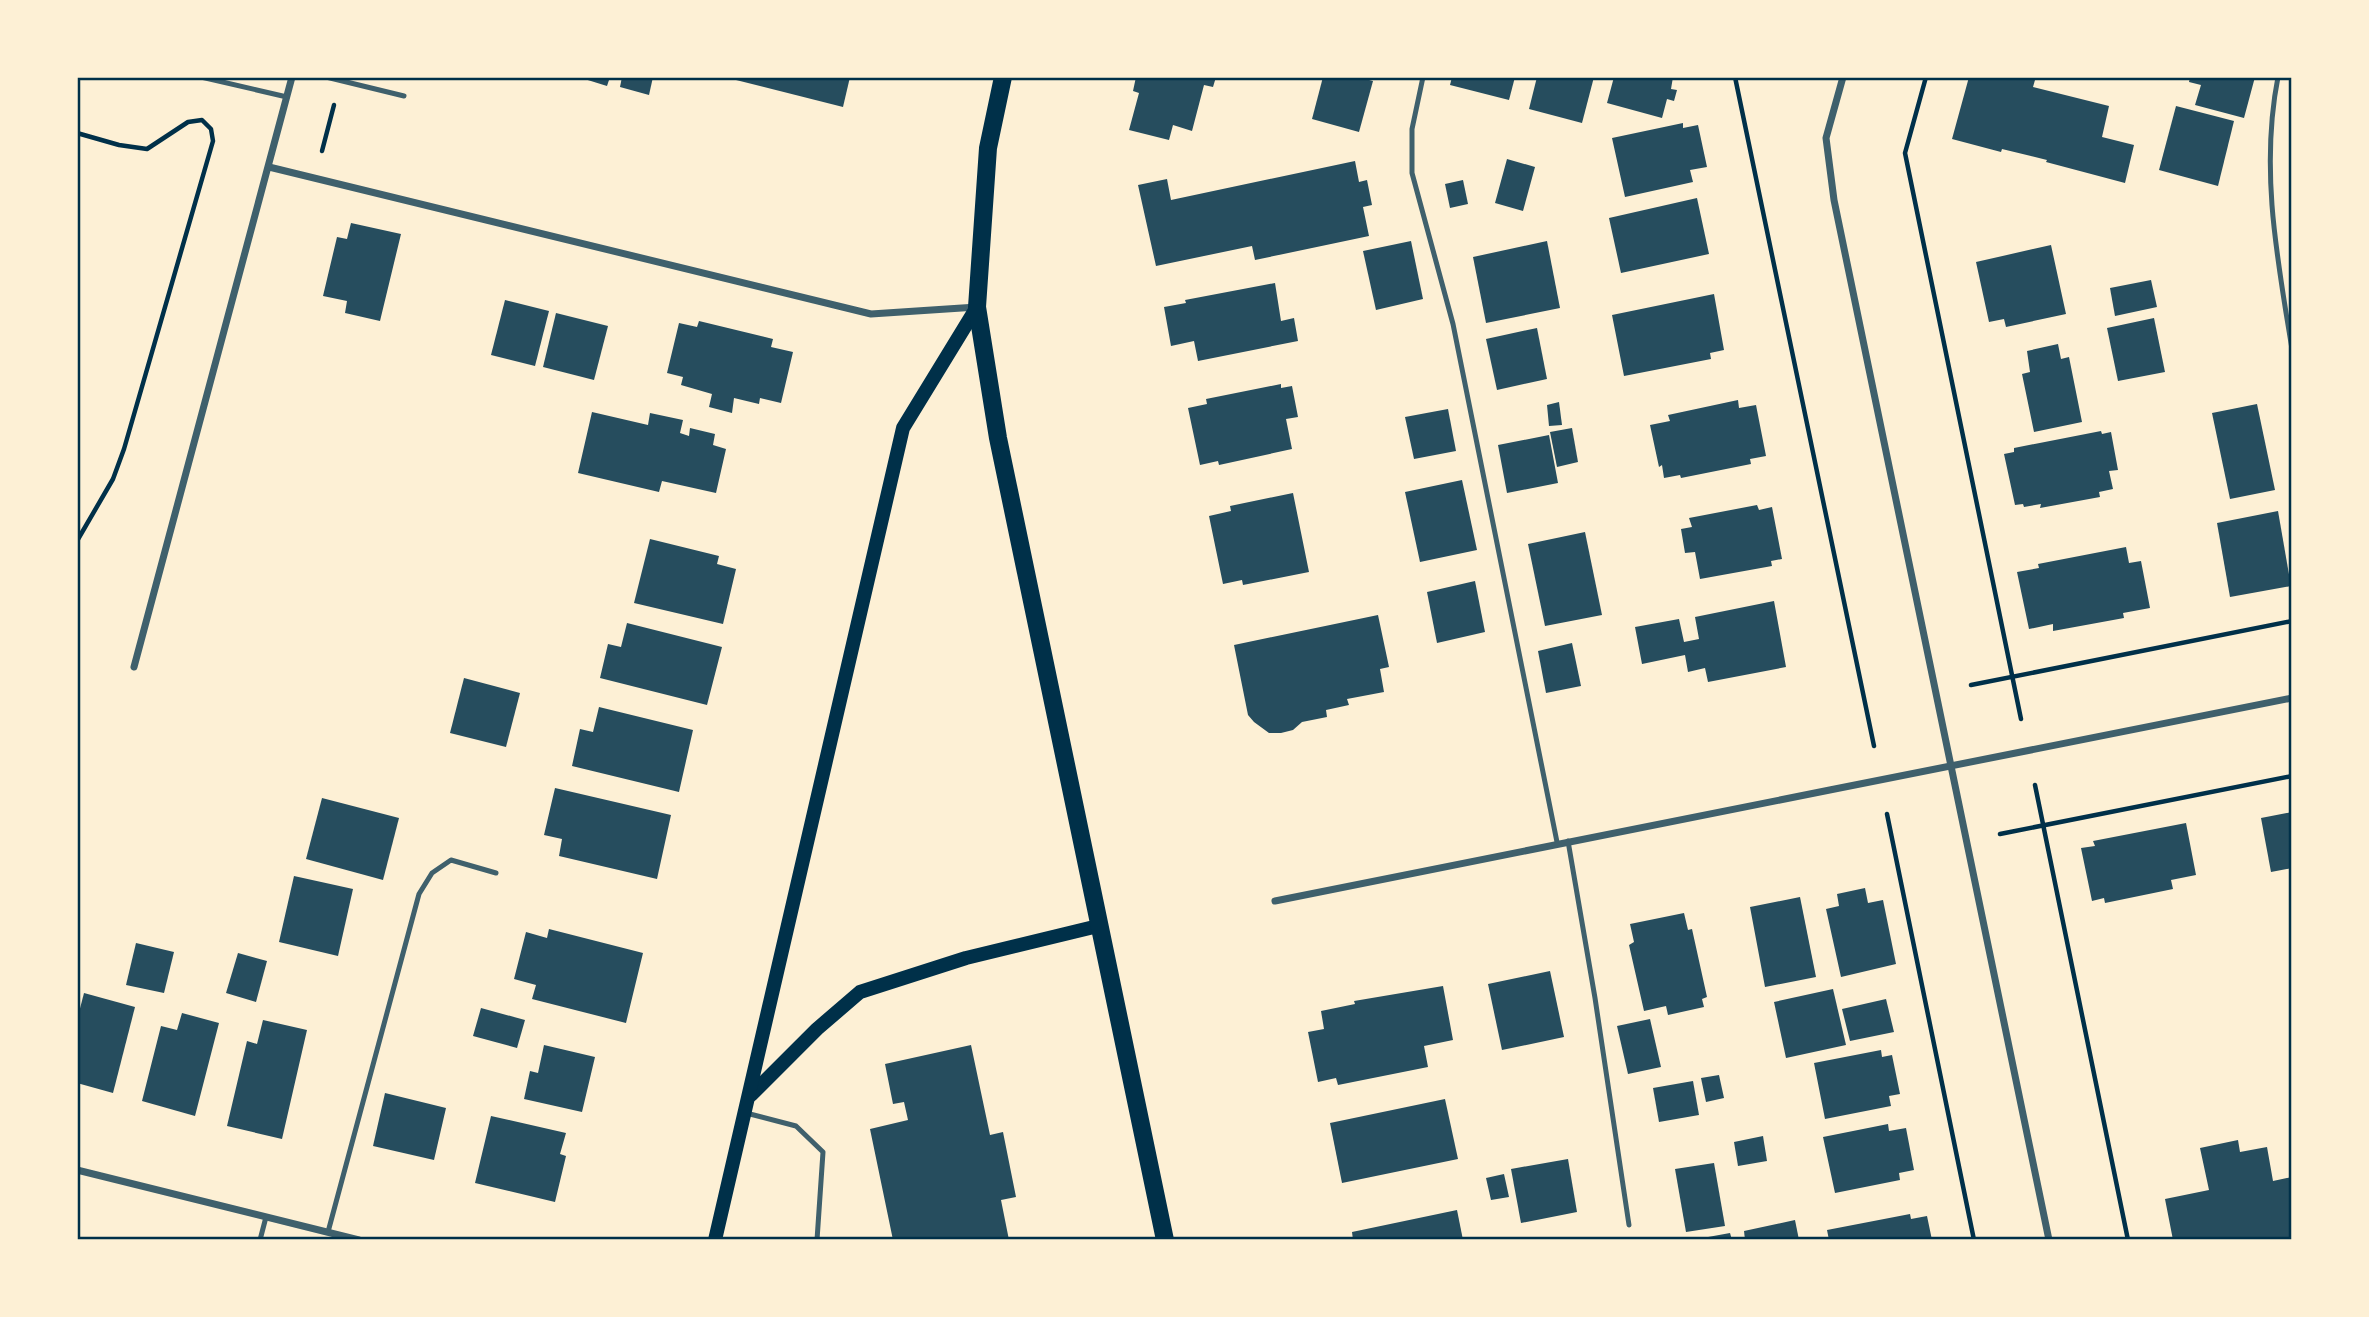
<svg xmlns="http://www.w3.org/2000/svg" width="2369" height="1317" font-family="Montserrat,sans-serif">
<rect width="100%" height="100%" fill="#fdf0d5"/>
<!-- building -->
<g fill="#264d5e">
<path d="M578,77h32l-3,9z"/>
<path d="M622,77h31l-4,18 -29,-8z"/>
<path d="M724,77h126l-7,30z"/>
<path d="M1136,77h80l-3,10 -9,-2 -12,46 -19,-6 -4,15 -40,-10 10,-37 -6,-2z"/>
<path d="M1323,77h35l15,4 -14,51 -47,-13z"/>
<path d="M1452,77h63l-6,23 -59,-15z"/>
<path d="M1537,77h57l-12,46 -53,-14z"/>
<path d="M1614,77h59l-2,12 6,1 -3,11 -7,-2 -5,19 -55,-15z"/>
<path d="M1969,77h55l11,3 -2,7 76,19 -7,31 32,8 -9,38 -79,-21 1,-2 -45,-11 -1,3 -49,-13z"/>
<path d="M2190,77h65l-11,41 -49,-13 6,-20 -12,-3z"/>
<path d="M2176,106l58,15 -16,65 -59,-16z"/>
<path d="M1683,123v5l15,-3 9,42 -17,3 3,12 -68,15 -13,-59z"/>
<path d="M1507,159l28,8 -12,44 -28,-8z"/>
<path d="M1355,161l4,21 8,-2 5,25 -9,2 6,29 -114,24 -3,-14 -96,20 -18,-81 29,-6 4,21z"/>
<path d="M1463,180l5,24 -18,4 -5,-24z"/>
<path d="M1697,198l12,56 -88,19 -12,-55z"/>
<path d="M351,223l50,11 -21,87 -35,-8 2,-12 -24,-5 14,-59 10,2z"/>
<path d="M1411,241l12,58 -47,11 -13,-59z"/>
<path d="M1547,241l13,67 -74,15 -13,-66z"/>
<path d="M2051,245l15,69 -60,13 -2,-8 -15,3 -13,-60z"/>
<path d="M2151,280l6,27 -42,9 -5,-28z"/>
<path d="M1275,283l6,38 13,-3 4,23 -100,20 -4,-20 -23,5 -7,-39 22,-4 -1,-3z"/>
<path d="M1714,294l10,56 -14,3 1,6 -87,17 -12,-61z"/>
<path d="M505,300l44,11 -14,55 -44,-11z"/>
<path d="M556,313l52,13 -14,54 -51,-13z"/>
<path d="M2154,318l11,54 -47,9 -11,-53z"/>
<path d="M699,321l74,18 -2,8 22,5 -12,51 -21,-5 -1,6 -25,-6 -2,15 -23,-6 3,-13 -31,-9 2,-8 -16,-4 12,-50 18,4z"/>
<path d="M1537,328l10,51 -50,11 -11,-51z"/>
<path d="M2058,344l3,15 8,-2 13,65 -48,10 -12,-58 8,-2 -3,-21z"/>
<path d="M1281,384v4l11,-2 6,31 -12,2 6,30 -73,16 -1,-4 -18,4 -12,-57 19,-4 -1,-5z"/>
<path d="M1738,400l1,8 17,-3 10,51 -16,3 1,5 -70,14 -1,-3 -16,3 -2,-13 -3,2 -9,-42 20,-4 -2,-6z"/>
<path d="M1559,402l3,23 -13,1 -2,-21z"/>
<path d="M2257,404l18,86 -45,9 -18,-86z"/>
<path d="M1448,409l8,42 -42,8 -9,-42z"/>
<path d="M592,412l56,13 2,-12 33,7 -3,13 9,3 1,-8 25,6 -2,11 13,4 -10,44 -54,-12 -3,11 -81,-19z"/>
<path d="M1572,428l6,34 -21,5 -7,-35z"/>
<path d="M2101,431l1,3 9,-2 7,38 -9,1 4,18 -14,3 1,5 -60,11 1,-4 -17,3 -1,-3 -8,1 -11,-51 10,-2v-4z"/>
<path d="M1549,435l9,48 -51,10 -9,-48z"/>
<path d="M1462,480l15,70 -57,12 -15,-70z"/>
<path d="M1293,493l16,79 -66,13 -1,-5 -19,4 -14,-68 22,-5 -1,-5z"/>
<path d="M1757,505l2,5 13,-3 10,52 -11,2 1,5 -72,13 -5,-27 -10,1 -4,-24 11,-2 -3,-9z"/>
<path d="M2278,511l13,75 -61,11 -13,-74z"/>
<path d="M1585,532l17,83 -57,11 -17,-82z"/>
<path d="M650,539l69,17 -2,8 19,5 -13,55 -89,-21z"/>
<path d="M2126,547l3,16 12,-2 9,47 -27,5 1,5 -71,13v-7l-24,5 -12,-57 22,-4 -1,-4z"/>
<path d="M1475,581l10,51 -48,11 -10,-51z"/>
<path d="M1774,601l12,66 -78,15 -3,-14 -17,4 -3,-17 -43,9 -7,-37 44,-8 5,23 15,-3 -4,-22z"/>
<path d="M1378,615l11,52 -9,2 4,23 -37,7 2,6 -23,5 1,7 -25,5 -9,8 -12,3h-12l-15,-11 -6,-7 -14,-70z"/>
<path d="M627,623l95,24 -15,58 -107,-27 8,-34 13,3z"/>
<path d="M1572,643l9,43 -35,7 -8,-42z"/>
<path d="M464,678l56,15 -14,54 -56,-14z"/>
<path d="M599,707l94,23 -14,62 -107,-26 8,-37 13,3z"/>
<path d="M555,788l116,27 -14,64 -98,-23 3,-17 -18,-4z"/>
<path d="M322,798l77,20 -16,62 -77,-21z"/>
<path d="M2292,812v56l-21,4 -10,-54z"/>
<path d="M2186,823l10,52 -25,5 2,9 -68,14 -1,-5 -12,3 -11,-53 14,-2 -2,-5z"/>
<path d="M294,876l59,13 -15,67 -59,-14z"/>
<path d="M1865,888l3,15 15,-3 13,64 -55,13 -15,-68 13,-3 -2,-12z"/>
<path d="M1800,897l16,80 -51,10 -15,-80z"/>
<path d="M1684,913l4,17 4,-1 15,68 -5,2 2,8 -36,8 -2,-9 -22,5 -15,-66 5,-3 -4,-18z"/>
<path d="M549,929l94,24 -17,70 -94,-24 4,-14 -22,-6 12,-47 21,6z"/>
<path d="M136,943l38,9 -10,41 -38,-8z"/>
<path d="M238,953l29,8 -11,41 -30,-9z"/>
<path d="M1550,971l14,66 -62,13 -14,-66z"/>
<path d="M1443,986l10,54 -29,6 4,21 -90,18 -2,-7 -18,4 -10,-50 16,-3 -3,-18 34,-7 -1,-3z"/>
<path d="M1833,989l13,56 -60,13 -12,-56z"/>
<path d="M84,993l51,14 -22,86 -36,-10v-63z"/>
<path d="M1886,999l8,33 -44,9 -8,-32z"/>
<path d="M481,1008l44,12 -8,28 -44,-12z"/>
<path d="M182,1013l37,10 -24,93 -53,-15 19,-75 16,4z"/>
<path d="M1650,1019l11,48 -33,7 -11,-48z"/>
<path d="M263,1020l44,10 -25,109 -55,-13 20,-85 10,3z"/>
<path d="M544,1045l51,12 -13,55 -58,-13 6,-28 8,2z"/>
<path d="M971,1045l19,90 13,-3 13,65 -15,3 8,40h-116l-23,-111 38,-9 -4,-18 -11,2 -8,-40z"/>
<path d="M1881,1050l1,7 10,-2 8,39 -11,2 2,10 -66,13 -11,-56z"/>
<path d="M1719,1075l5,23 -18,4 -5,-24z"/>
<path d="M1693,1081l6,34 -40,7 -6,-34z"/>
<path d="M385,1093l61,15 -12,52 -61,-14z"/>
<path d="M1445,1099l13,60 -116,24 -12,-60z"/>
<path d="M491,1116l75,17 -6,21 6,2 -11,46 -80,-19z"/>
<path d="M1888,1124l1,7 17,-3 8,42 -15,3 1,7 -65,13 -12,-56z"/>
<path d="M1763,1136l4,25 -29,5 -4,-24z"/>
<path d="M2238,1140l2,12 27,-5 6,34 19,-4v63h-119l-8,-41 44,-9 -9,-42z"/>
<path d="M1568,1159l9,53 -56,11 -10,-54z"/>
<path d="M1714,1163l11,63 -39,6 -11,-63z"/>
<path d="M1504,1174l5,23 -18,3 -5,-22z"/>
<path d="M1457,1210l6,30h-110l-1,-8z"/>
<path d="M1910,1214l1,5 16,-3 5,24h-103l-2,-10z"/>
<path d="M1795,1220l4,20h-54l-1,-9z"/>
<path d="M1730,1233l2,7h-23l-1,-3z"/>
</g>
<g fill="none" stroke-linecap="round" stroke-linejoin="round">
<!-- path -->
<g stroke="#003049" stroke-width="4.5">
<path d="M1735,77l139,669"/>
<path d="M1926,77l-21,76 116,566"/>
<path d="M77,133l42,12 28,4 41,-27 14,-2 9,9 2,12 -89,308 -11,30 -36,62"/>
<path d="M322,151l12,-46"/>
<path d="M1971,685l321,-64"/>
<path d="M2035,785l93,455"/>
<path d="M1887,814l87,426"/>
<path d="M2000,834l292,-58"/>
</g>
<!-- service -->
<g stroke="#3f606c" stroke-width="5">
<path d="M201,77l86,20"/>
<path d="M326,77l78,19"/>
<path d="M1423,77l-11,52v44l41,151 104,518"/>
<path d="M2278,77c-18,91 -1,181 14,272"/>
<path d="M1568,841l27,157 34,227"/>
<path d="M746,1113l50,13 27,26 -6,88"/>
<path d="M328,1232l91,-338 13,-21 19,-13 45,13"/>
<path d="M260,1240l6,-23"/>
</g>
<!-- minor -->
<g stroke="#3f606c" stroke-width="7">
<path d="M1843,77l-17,61 8,62 215,1040"/>
<path d="M269,167l602,147 106,-7"/>
<path d="M134,667l158,-590"/>
<path d="M1275,901c339,-70 678,-134 1017,-203"/>
<path d="M77,1170l282,70"/>
</g>
<!-- secondary -->
<g stroke="#003049" stroke-width="14">
<path d="M751,1095l66,-66 43,-37 106,-34 132,-32"/>
<path d="M715,1240l188,-812 74,-121"/>
</g>
<!-- primary -->
<path stroke="#003049" stroke-width="18" d="M1003,77l-15,71 -11,159 21,131 167,802"/>
</g>
<!-- border -->
<rect width="2369" height="1317" fill="none" stroke="#fdf0d5" stroke-width="158"/>
<rect x="79" y="79" width="2211" height="1159" fill="none" stroke="#003049" stroke-width="2.5"/>
</svg>
